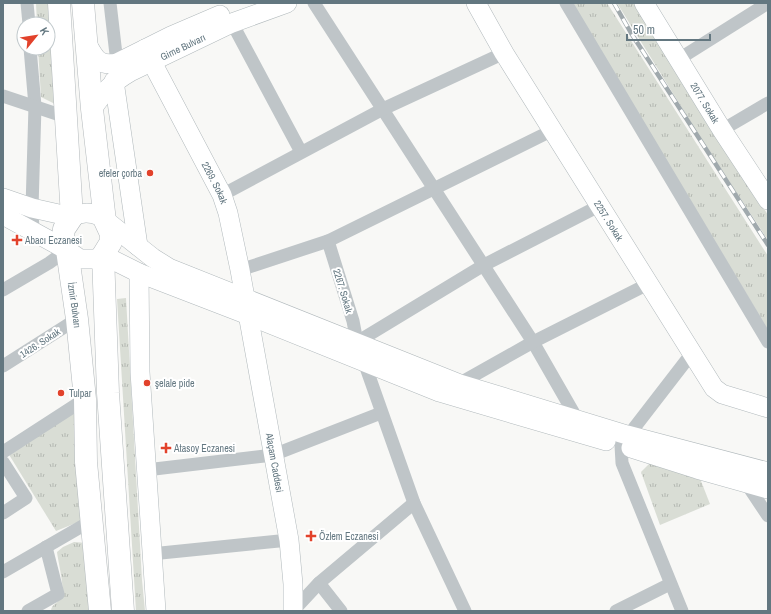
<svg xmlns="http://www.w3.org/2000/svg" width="771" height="614" font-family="'Archivo Narrow',sans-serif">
<defs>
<pattern id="grass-tufts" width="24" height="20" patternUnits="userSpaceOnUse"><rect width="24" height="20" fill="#d9ddd5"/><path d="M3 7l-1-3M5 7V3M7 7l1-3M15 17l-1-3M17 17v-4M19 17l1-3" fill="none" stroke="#b4b8b2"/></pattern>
</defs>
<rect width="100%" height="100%" fill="#f8f8f6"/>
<!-- grass -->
<g fill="url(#grass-tufts)">
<path d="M36,3h12l7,101 -14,-7 -3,-49h10v-24h-11z"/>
<path d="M572,3h35l161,253v74z"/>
<path d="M617,3h18l74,122 59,90v25l-68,-103z"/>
<path d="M126,298l16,282 3,31h-9l-19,-312z"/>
<path d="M75,412l11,107 -30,12 -48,-78z"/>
<path d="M650,463l46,11 5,7 9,23 -50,21 -19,-53z"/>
<path d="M74,542l13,1 6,68h-42c0,-7 8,-8 11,-15 3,-7 -4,-35 -5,-44l6,-5z"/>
</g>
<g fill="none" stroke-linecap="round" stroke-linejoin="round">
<defs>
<g id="secondary">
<path id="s1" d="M476,3l28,50 210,335 8,6 46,14"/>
<path id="s2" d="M644,3l78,127 46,70"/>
<path d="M86,42c8,15 12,25 31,21l54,-27 49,-21"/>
<path id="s3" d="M145,49l77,146 6,18 12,57 49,270 4,44v27"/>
<path d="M114,81l24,165"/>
<path id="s4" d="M92,109c12,-17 19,-26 38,-37l102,-49 55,-20"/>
<path d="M3,198l29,10 40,9c10,-5 17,-5 28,-1l53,42 16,10 291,116 167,51 141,37"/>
<path d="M3,215l64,35 13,9h16l7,-4 36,18 109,42 191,77 167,49"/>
<path d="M139,273l1,99 16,239"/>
<path d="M631,448l66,21 71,20"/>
</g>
<g id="highway">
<path id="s5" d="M59,3l13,214 -8,12 -1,7 4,14 10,69 8,80 1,63 14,149"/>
<path d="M83,3l9,106 13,112 6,13v8l-8,13 5,138 15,218"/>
</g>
</defs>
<!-- secondary casing -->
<use href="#secondary" stroke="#b1b9bc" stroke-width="20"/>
<!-- highway casing -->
<use href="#highway" stroke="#b2b8bb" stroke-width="23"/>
<!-- street -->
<g stroke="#bfc5c8" stroke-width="13">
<path d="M27,3l2,21"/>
<path d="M110,3l7,60"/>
<path d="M314,3l219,339 47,82"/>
<path d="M566,3l202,339"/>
<path d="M232,23l69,129"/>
<path d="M30,48l5,58 -3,102 1,23"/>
<path d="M679,59l89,-56"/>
<path d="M3,96l63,21"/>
<path d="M722,130l46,-27"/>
<path d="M222,195l161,-86 121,-56"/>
<path d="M328,241l25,80 4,21"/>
<path d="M240,270l88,-29 225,-111"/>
<path d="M3,290l46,-27 18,-13"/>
<path d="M3,366l74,-47"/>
<path d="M455,386l78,-44 115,-58"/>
<path d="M3,452l82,-53"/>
<path d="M3,462l23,36 -23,15"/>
<path d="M146,470l127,-15 108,-42"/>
<path d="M746,483l22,33"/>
<path d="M151,554l138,-14"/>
<path d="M3,572l88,-51"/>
<path d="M319,583l22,28"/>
<path d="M294,610l25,-27 95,-80"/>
<path d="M28,611l30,-17 -12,-47"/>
<path d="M465,611l-51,-108 -57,-161 127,-77 115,-59"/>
<path d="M616,611l54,-27"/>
<path d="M682,611l-60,-148 -1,-18 71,-92"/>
</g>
<!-- secondary -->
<use href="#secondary" stroke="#fff" stroke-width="19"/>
<!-- highway -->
<use href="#highway" stroke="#fff" stroke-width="22"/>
<defs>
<path id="rail" d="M614,3l17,30 137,212"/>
</defs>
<!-- rail casing -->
<use href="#rail" stroke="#a0a9ad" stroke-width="4.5"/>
<!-- rail -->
<use href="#rail" stroke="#fff" stroke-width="3" stroke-dasharray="9" stroke-linecap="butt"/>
</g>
<!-- markers -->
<g fill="#e2422b" stroke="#fff" stroke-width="1.5">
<circle cx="150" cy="173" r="4"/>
<path d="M15 234h4v4h4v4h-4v4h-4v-4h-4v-4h4z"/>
<circle cx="147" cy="383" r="4"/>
<circle cx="61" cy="393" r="4"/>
<path d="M164 442h4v4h4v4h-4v4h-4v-4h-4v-4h4z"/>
<path d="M309 530h4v4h4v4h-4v4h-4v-4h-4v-4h4z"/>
</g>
<g text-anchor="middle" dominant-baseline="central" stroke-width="4" stroke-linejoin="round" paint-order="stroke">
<!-- street labels -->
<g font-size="10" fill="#637780" stroke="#fff">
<text stroke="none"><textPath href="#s4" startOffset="112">Girne Bulvarı</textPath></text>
<text stroke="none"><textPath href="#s2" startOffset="117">2077. Sokak</textPath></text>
<text stroke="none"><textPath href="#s3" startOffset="151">2269. Sokak</textPath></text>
<text stroke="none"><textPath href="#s1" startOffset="255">2257. Sokak</textPath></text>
<text transform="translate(343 291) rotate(73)">2267. Sokak</text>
<text stroke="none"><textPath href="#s5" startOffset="306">İzmir Bulvarı</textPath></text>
<text transform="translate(40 343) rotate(-33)">1426. Sokak</text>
<text stroke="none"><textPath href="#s3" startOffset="438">Alaçam Caddesi</textPath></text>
</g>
<!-- poi labels -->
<g font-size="10" fill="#637780" stroke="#fff" text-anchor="start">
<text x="142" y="173" text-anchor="end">efeler çorba</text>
<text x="25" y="240">Abacı Eczanesi</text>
<text x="155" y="383">şelale pide</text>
<text x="69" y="393">Tulpar</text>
<text x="174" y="448">Atasoy Eczanesi</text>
<text x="319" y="536">Özlem Eczanesi</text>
</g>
</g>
<!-- border -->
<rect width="771" height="614" fill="none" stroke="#637780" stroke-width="8"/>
<!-- north arrow -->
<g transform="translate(36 36) rotate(60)"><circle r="19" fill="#ffffff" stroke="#c1c9cc"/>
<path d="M0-3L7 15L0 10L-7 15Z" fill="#e2422b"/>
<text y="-6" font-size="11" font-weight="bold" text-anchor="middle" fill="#637780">K</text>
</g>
<!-- scale -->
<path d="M627 34v6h83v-6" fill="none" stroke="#637780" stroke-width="2"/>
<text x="633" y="34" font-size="12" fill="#637780" stroke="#ffffff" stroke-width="3" paint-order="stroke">50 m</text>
</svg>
